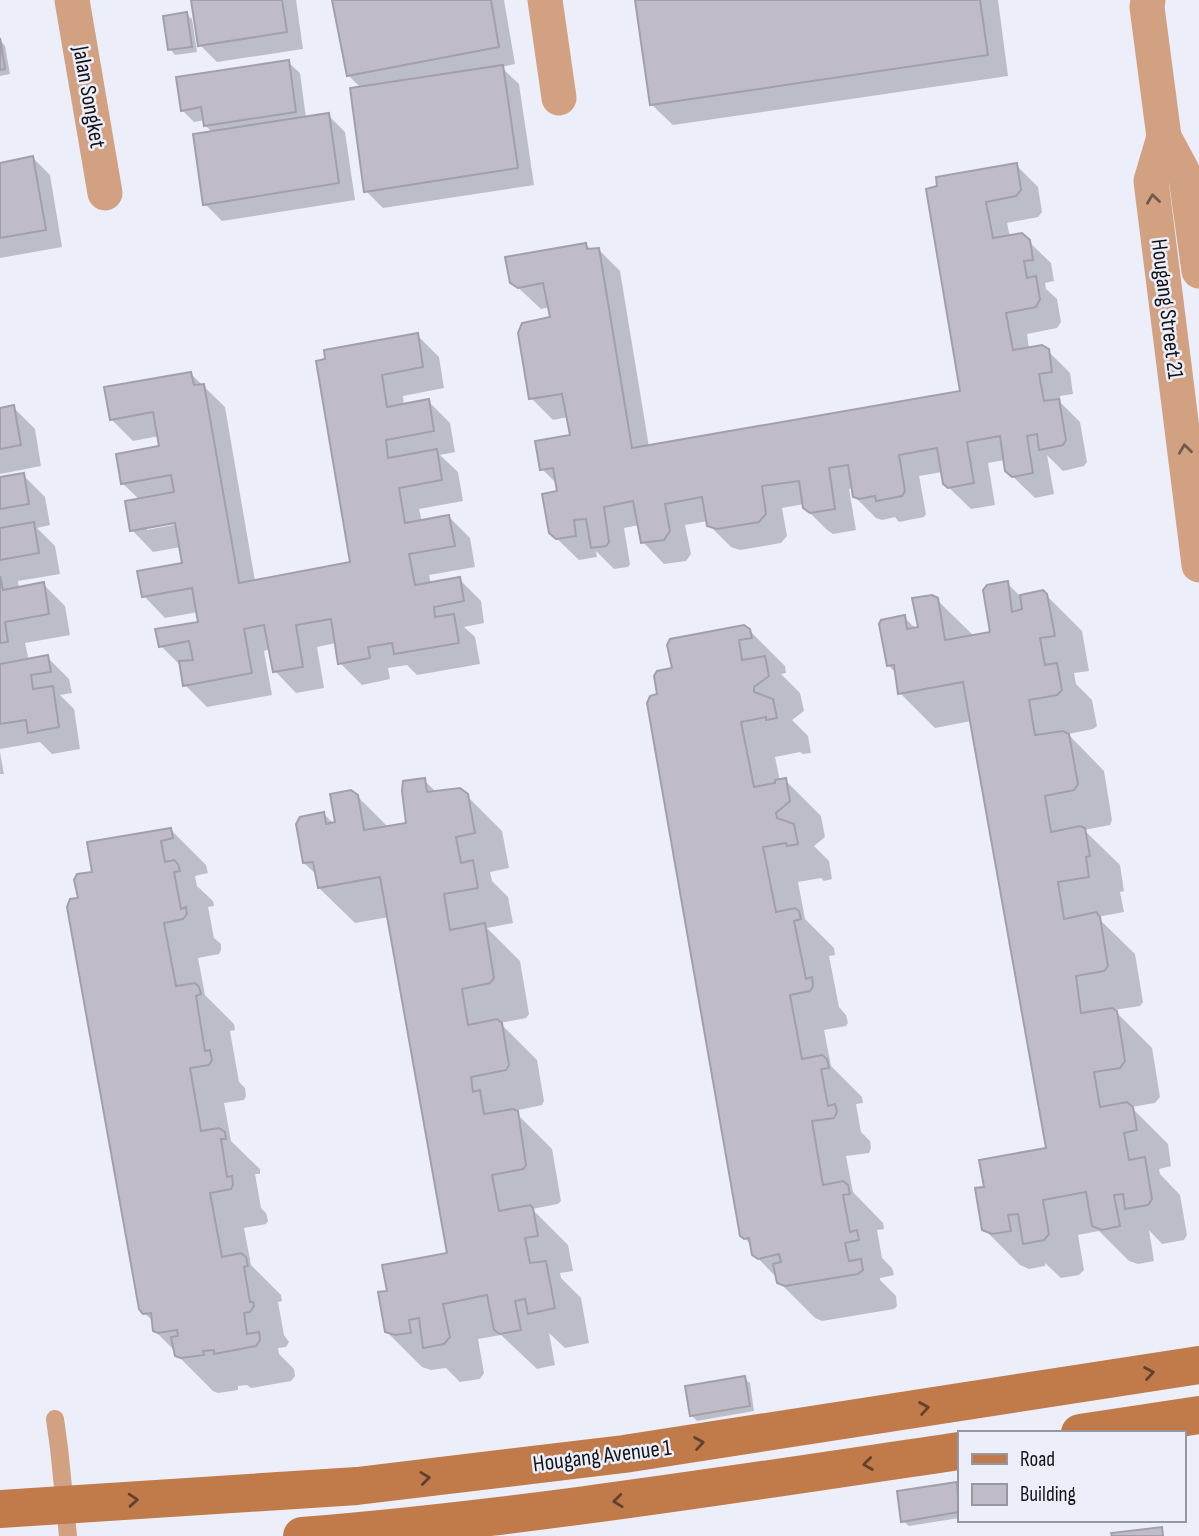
<svg xmlns="http://www.w3.org/2000/svg" width="1199" height="1536" font-family="'Sofia Sans Condensed',sans-serif">
<rect width="100%" height="100%" fill="#eceef9"/>
<!-- shadow -->
<g fill="#0003" fill-rule="evenodd">
<path d="M193,0h103l7,49 -86,13 -17,-17z"/>
<path d="M334,0h170l11,64 -14,3 18,17 15,101 -151,23 -17,-17 -5,-103 -13,-13z"/>
<path d="M637,0h361l10,76 -335,49 -22,-21z"/>
<path d="M186,14l6,5 5,33 -22,3 -5,-6z"/>
<path d="M0,40l5,6 5,28 -10,2z"/>
<path d="M288,62l12,11 6,45 22,-3 17,17 10,68 -133,21 -17,-17 8,-71 -7,-7 -1,-6 -11,2 -12,-12z"/>
<path d="M33,158l17,17 12,72 -62,11v-94z"/>
<path d="M1016,165l22,22 4,25 -4,5 -31,6 3,14 18,4 23,22 3,18 -9,2 1,6 11,10 4,23 -4,6 -30,6 2,15 19,2 22,22 3,21 -13,2 1,7 19,19 7,40 -3,4 -21,5 -16,-16 7,39 -19,4 -28,-27 -2,-11 -17,3 7,42 -24,4 -27,-26 -2,-11 -23,4 7,38 -2,3 -25,5 -4,-5 -13,3 -6,-2 -22,-22 -1,-8 -4,1 7,41 -23,4 -6,-4 -22,-22 -1,-4 -22,4 5,28 -6,7 -41,7 -9,-3 -22,-22 -1,-4 -23,4 6,29 -5,7 -22,3 -21,-22 -4,-17 -15,3 6,36 -2,3 -14,2 -18,-18 1,6 -18,3 -29,-28 9,-39 -2,-9 -15,-15 30,-33 -4,-19 -15,3 -22,-22 21,-79 -2,-12 -9,2 -29,-27 74,-37 6,5 6,-1 22,22 29,176 313,-54 -34,-203z"/>
<path d="M417,335l22,22 5,31 -41,8 1,9 24,-4 22,22 5,29 -15,3 18,17 5,29 -44,8 3,13 27,-5 21,21 5,29 -46,8 2,9 28,-5 22,22 3,22 -20,4 11,10 5,27 -63,11 -10,-10 -19,3 2,11 -28,6 -22,-22 -4,-20 -19,4 7,41 -28,5 -21,-22 -5,-22 -6,2 8,44 -65,12 -22,-22 -3,-18 -21,-21 39,-22 -2,-12 -33,6 -21,-22 40,-32 -3,-17 -28,5 -21,-22 8,-30 -18,-17 39,-35 -2,-12 -26,5 -22,-22 80,-45 34,33 30,174 97,-17 -34,-202zM184,520v3l-37,7v-4z"/>
<path d="M13,407l22,22 6,37 -41,8v-64z"/>
<path d="M23,475l22,22 5,28 -13,3 18,18 5,28 -42,7 1,8 24,-5 22,22 5,29 -45,8 4,18 18,-4 22,22 3,14 -12,2 14,14 6,40 -28,5 -12,-12 -40,7v-270z"/>
<path d="M1007,583l13,13 23,-4 39,39 7,40 -15,2 2,11 16,16 5,26 -4,3 -25,5 36,37 8,49 -2,5 -26,5 36,35 4,26 -4,1 4,20 -27,5 38,37 8,48 -3,4 -26,4 38,38 8,49 -5,6 -24,4 37,37 3,22 -12,3 1,5 20,21 7,40 -3,5 -22,4 -13,-14 5,31 -16,3 -9,-3 -30,-30 -21,4 6,35 -5,5 -18,3 -16,-15v3l-16,3 -9,-4 -36,-36 2,-41 62,-39 -77,-428 -36,7 -35,-35 -3,-19 -8,-8 15,-49 12,12h4l17,-29 36,35 19,-1z"/>
<path d="M749,630l36,36 1,7 -5,1 19,19 4,18 -12,9 16,16 3,17 -8,1 -3,-2 -25,5 5,24 5,-1 36,36 4,21 -11,9 15,15 3,18 -8,2 -3,-3 -23,4 7,37 29,29 1,7 -6,1 10,51 7,8 2,8 -2,3 -22,4 7,36 31,31 1,6 -7,1 5,28 9,9 1,7 -2,5 -23,3 7,36 30,31 1,6 -7,1 5,28 10,10 2,7 -14,3v2l16,16 1,10 -3,3 -72,12 -7,-3 -36,-36 -1,-3 -24,-25 -2,-8 -10,-11 -83,-539 15,-27z"/>
<path d="M0,752l4,22h-4z"/>
<path d="M424,780l13,13 29,2 36,36 7,37 -19,4 2,9 16,16 5,26 -26,5 33,33 9,53 -3,4 -26,5 37,37 7,41 -2,4 -28,6 38,38 9,52 -3,3 -26,5 36,36 5,26 -13,2 1,5 20,20 8,45 -24,5 -16,-15 6,32 -18,4 -36,-34 -23,4 6,34 -4,6 -20,3 -14,-14 -15,2 -9,-3 -36,-36 3,-39 60,-37 -60,-338 -34,6 -36,-35 -2,-13 -13,-12 20,-49 10,10 23,-28 32,32 19,-3z"/>
<path d="M171,830l35,35 2,8 -13,3 2,10 16,15 1,5 -6,1 6,31 7,6v6l-2,4 -21,4 7,37 29,29 1,6 -5,1 9,51 6,6 1,8 -2,4 -20,3 7,38 29,28v5h-5l6,34 5,5 2,8 -2,3 -22,4 7,37 30,30 1,6 -4,1 6,33 5,7 -3,5 -8,1 1,6 15,15 1,7 -4,5 -40,7 -4,-3 -9,1v4l-20,3 -5,-2 -36,-36 -1,-3 -21,-21 -1,-9 -10,-9 -64,-414 14,-26z"/>
<path d="M744,1378l6,5 4,28 -57,10 -6,-6z"/>
<path d="M956,1484l3,3v31l-50,8 -6,-5z"/>
</g>
<!-- building -->
<g fill="#bfbcc7" stroke="#a39faa" stroke-width="2">
<path d="M191,0h91l5,32 -89,14z"/>
<path d="M332,0h159l8,47 -152,29z"/>
<path d="M635,0h345l8,55 -338,50z"/>
<path d="M187,12l5,35 -24,3 -5,-34z"/>
<path d="M0,38l5,31 -5,1z"/>
<path d="M289,60l7,52 -92,14 -3,-19 -20,4 -5,-34z"/>
<path d="M503,65l15,103 -154,24 -14,-104z"/>
<path d="M329,113l10,70 -136,22 -10,-71z"/>
<path d="M33,156l13,74 -46,8v-75z"/>
<path d="M1017,163l4,27 -5,6 -30,6 7,36 29,-5 8,7 3,20 -9,1 3,17 9,-2 4,23 -4,8 -30,6 7,37 29,-5 7,4 3,23 -13,2 5,27 15,-2 7,41 -3,5 -24,5 -2,-16 -10,2 6,37 -21,4 -7,-6 -5,-35 -33,6 7,41 -26,5 -5,-4 -6,-36 -38,7 6,36 -3,5 -26,5 -1,-5 -16,3 -6,-2 -5,-32 -19,3 6,41 -25,4 -7,-5 -4,-27 -37,5 4,28 -7,8 -42,7 -10,-3 -5,-29 -37,7 5,27 -6,9 -23,3 -8,-42 -29,6 5,35 -3,4 -15,2 -5,-29 -12,1 2,16 -20,3 -7,-6 -7,-39 15,-3 -4,-23 -13,2 -5,-29 35,-6 -8,-41 -33,5 -11,-66 4,-10 28,-6 -7,-34 -25,5 -8,-5 -5,-26 81,-14 1,6 12,-1 33,200 328,-57 -34,-202 11,-3 -1,-9z"/>
<path d="M418,333l5,34 -41,8 5,32 42,-8 5,32 -48,9 2,18 49,-9 5,31 -43,8 6,35 44,-8 6,31 -46,8 6,31 45,-8 4,24 -30,6 1,10 19,-3 5,29 -65,11 -2,-11 -24,4 2,11 -32,6 -7,-45 -35,6 7,42 -30,5 -9,-47 -20,4 8,44 -69,13 -4,-25 14,-1 -4,-19 -30,6 -4,-18 43,-7 -6,-34 -50,9 -5,-26 45,-8 -7,-40 -45,8 -5,-30 49,-9 -3,-17 -50,9 -5,-30 43,-8 -6,-34 -43,8 -6,-33 87,-15 3,13 10,-1 35,199 111,-21 -34,-201 9,-2 -1,-9z"/>
<path d="M14,405l7,40 -21,4v-41z"/>
<path d="M24,473l5,31 -29,5v-32z"/>
<path d="M34,522l5,31 -39,7v-32z"/>
<path d="M0,576l3,14 41,-8 5,32 -44,8 3,20 -8,1z"/>
<path d="M1008,581l4,31 10,-3 -2,-14 23,-5 4,4 8,42 -15,2 5,27 12,-2 5,27 -5,5 -28,5 6,35 28,-4 6,3 9,50 -4,6 -29,6 6,36 29,-6 5,2 5,28 -4,1 3,20 -31,5 6,37 32,-7 4,5 8,49 -4,5 -28,5 5,37 31,-5 5,3 8,50 -5,7 -26,4 6,35 27,-5 6,5 4,23 -13,3 5,27 16,-3 7,42 -4,6 -23,4 -2,-15 -9,1 6,31 -18,4 -10,-4 -6,-34 -43,8 6,34 -5,6 -21,4 -5,-30 -10,1 3,16 -19,3 -10,-4 -7,-42 9,-1 -5,-27 67,-12 -83,-466 -65,12 -4,-29 -7,1 -8,-42 2,-4 24,-5 2,14 11,-2 -6,-29 20,-3 6,3 7,42 45,-8 -7,-42 4,-5z"/>
<path d="M744,625l6,4 2,9 -13,2 3,20 23,-4 4,20 -15,11v5l19,7 4,19 -11,2v-3l-25,5 13,65 21,-4v-3l11,-2 4,23 -14,12 1,5 17,6 4,20 -11,2 -1,-3 -23,4 13,65 19,-4 4,3 2,8 -7,2 12,58 6,-2 1,9 -3,5 -20,4 12,64 20,-4 5,4 2,9 -8,1 7,37 7,-2 2,8 -3,6 -22,3 11,64 20,-4 5,4 2,9 -7,1 7,37 7,-2 2,10 -14,3 4,18 12,-2 2,11 -5,4 -73,12 -8,-3 -4,-19 8,-2 -2,-8 -21,5 -6,-4 -3,-17 -5,1 -4,-3 -93,-533 3,-7 7,-2 -3,-18 3,-5 15,-3 -5,-23 3,-6z"/>
<path d="M48,655l3,17 -20,3 2,14 20,-3 6,41 -31,6 -2,-13 -26,4v-60z"/>
<path d="M425,778l2,14 33,-4 8,6 7,39 -19,4 5,26 12,-3 5,28 -34,6 6,36 35,-7 9,55 -4,5 -28,6 6,36 29,-6 5,4 7,42 -3,5 -35,7 2,15 7,-2 4,24 29,-5 5,2 8,54 -3,4 -31,6 7,36 31,-6 3,3 5,28 -13,2 5,25 16,-2 9,47 -27,6 -3,-15 -10,2 6,29 -21,4 -6,-4 -7,-35 -44,9 7,33 -6,7 -21,4 -4,-30 -10,2 2,13 -16,2 -10,-3 -7,-40 9,-1 -5,-26 65,-12 -67,-376 -62,11 -5,-26 -10,1 -7,-39 4,-7 24,-5 2,12 9,-2 -5,-28 21,-4 7,5 6,35 42,-7 -4,-32 1,-10z"/>
<path d="M171,828l2,10 -12,3 4,21 9,-2 4,4 2,7 -6,1 7,37 5,-2 1,7 -4,5 -19,4 12,63 19,-3 4,4 2,7 -5,2 9,55 5,-1 2,10 -3,5 -19,3 11,63 18,-3 6,4 1,7h-5l6,38 5,-1 1,9 -2,4 -21,4 12,64 19,-4 5,4 2,9 -4,1 6,35h3l1,4 -4,6 -6,1 3,21 12,-2 1,8 -4,6 -42,8v-4l-11,1 1,4 -23,3 -6,-2 -4,-19 7,-1 -1,-6 -19,3 -5,-2 -2,-18 -8,1 -4,-5 -72,-402 3,-8 8,-1 -4,-18 3,-6 15,-2 -5,-30z"/>
<path d="M745,1376l5,30 -60,10 -5,-30z"/>
<path d="M957,1482l2,30 -58,10 -4,-31z"/>
<path d="M1162,1527l1,9h-51l-1,-3z"/>
</g>
<g fill="none" stroke-linecap="round" stroke-linejoin="round">
<!-- lane -->
<path stroke="#d2a182" stroke-width="18" d="M55,1419l4,29 9,88"/>
<!-- street -->
<g stroke="#d2a182" stroke-width="35">
<path d="M72,0l33,193"/>
<path d="M545,0l14,98"/>
<path d="M1148,0l-1,7 17,130 22,41 13,93"/>
<path d="M1164,137l-13,44 48,384"/>
</g>
<!-- secondary -->
<g stroke="#c17a49" stroke-width="38">
<path d="M1080,1433l119,-18"/>
<path d="M0,1509l357,-23 267,-32 575,-89"/>
<path d="M302,1536c221,-18 439,-53 657,-85"/>
</g>
</g>
<!-- one-way arrows -->
<defs><path id="oneway-chevron" d="M-2-3.5L2.5 0L-2 3.5" fill="none" stroke-width="1.6" stroke-linecap="round" stroke-linejoin="round" transform="scale(1.75)"/></defs>
<g stroke="#735a4d">
<use href="#oneway-chevron" transform="translate(1153 199) rotate(-98)"/>
<use href="#oneway-chevron" transform="translate(1185 449) rotate(-97)"/>
</g>
<g stroke="#62422e">
<use href="#oneway-chevron" transform="translate(1149 1373) rotate(-9)"/>
<use href="#oneway-chevron" transform="translate(924 1408) rotate(-9)"/>
<use href="#oneway-chevron" transform="translate(699 1443) rotate(-9)"/>
<use href="#oneway-chevron" transform="translate(868 1464) rotate(172)"/>
<use href="#oneway-chevron" transform="translate(425 1478) rotate(-7)"/>
<use href="#oneway-chevron" transform="translate(133 1500) rotate(-4)"/>
<use href="#oneway-chevron" transform="translate(618 1501) rotate(173)"/>
</g>
<g text-anchor="middle" dominant-baseline="central" stroke-width="5" stroke-linejoin="round" paint-order="stroke">
<!-- street labels -->
<g font-size="23" fill="#141418" stroke="#eceef9">
<text transform="translate(89 97) rotate(80)">Jalan Songket</text>
<text transform="translate(1167 309) rotate(83)">Hougang Street 21</text>
<text transform="translate(602 1456) rotate(-7)">Hougang Avenue 1</text>
</g>
</g>
<!-- legend -->
<rect x="958" y="1431" width="228" height="91" fill="#eceef9" stroke="#96979f" stroke-width="2"/>
<rect x="972" y="1454" width="35" height="10" fill="#c17a49" stroke="#96979f" stroke-width="2"/>
<text x="1020" y="1466" font-size="21" fill="#141418">Road</text>
<rect x="972" y="1484" width="35" height="21" fill="#bfbcc7" stroke="#96979f" stroke-width="2"/>
<text x="1020" y="1501" font-size="21" fill="#141418">Building</text>
</svg>
